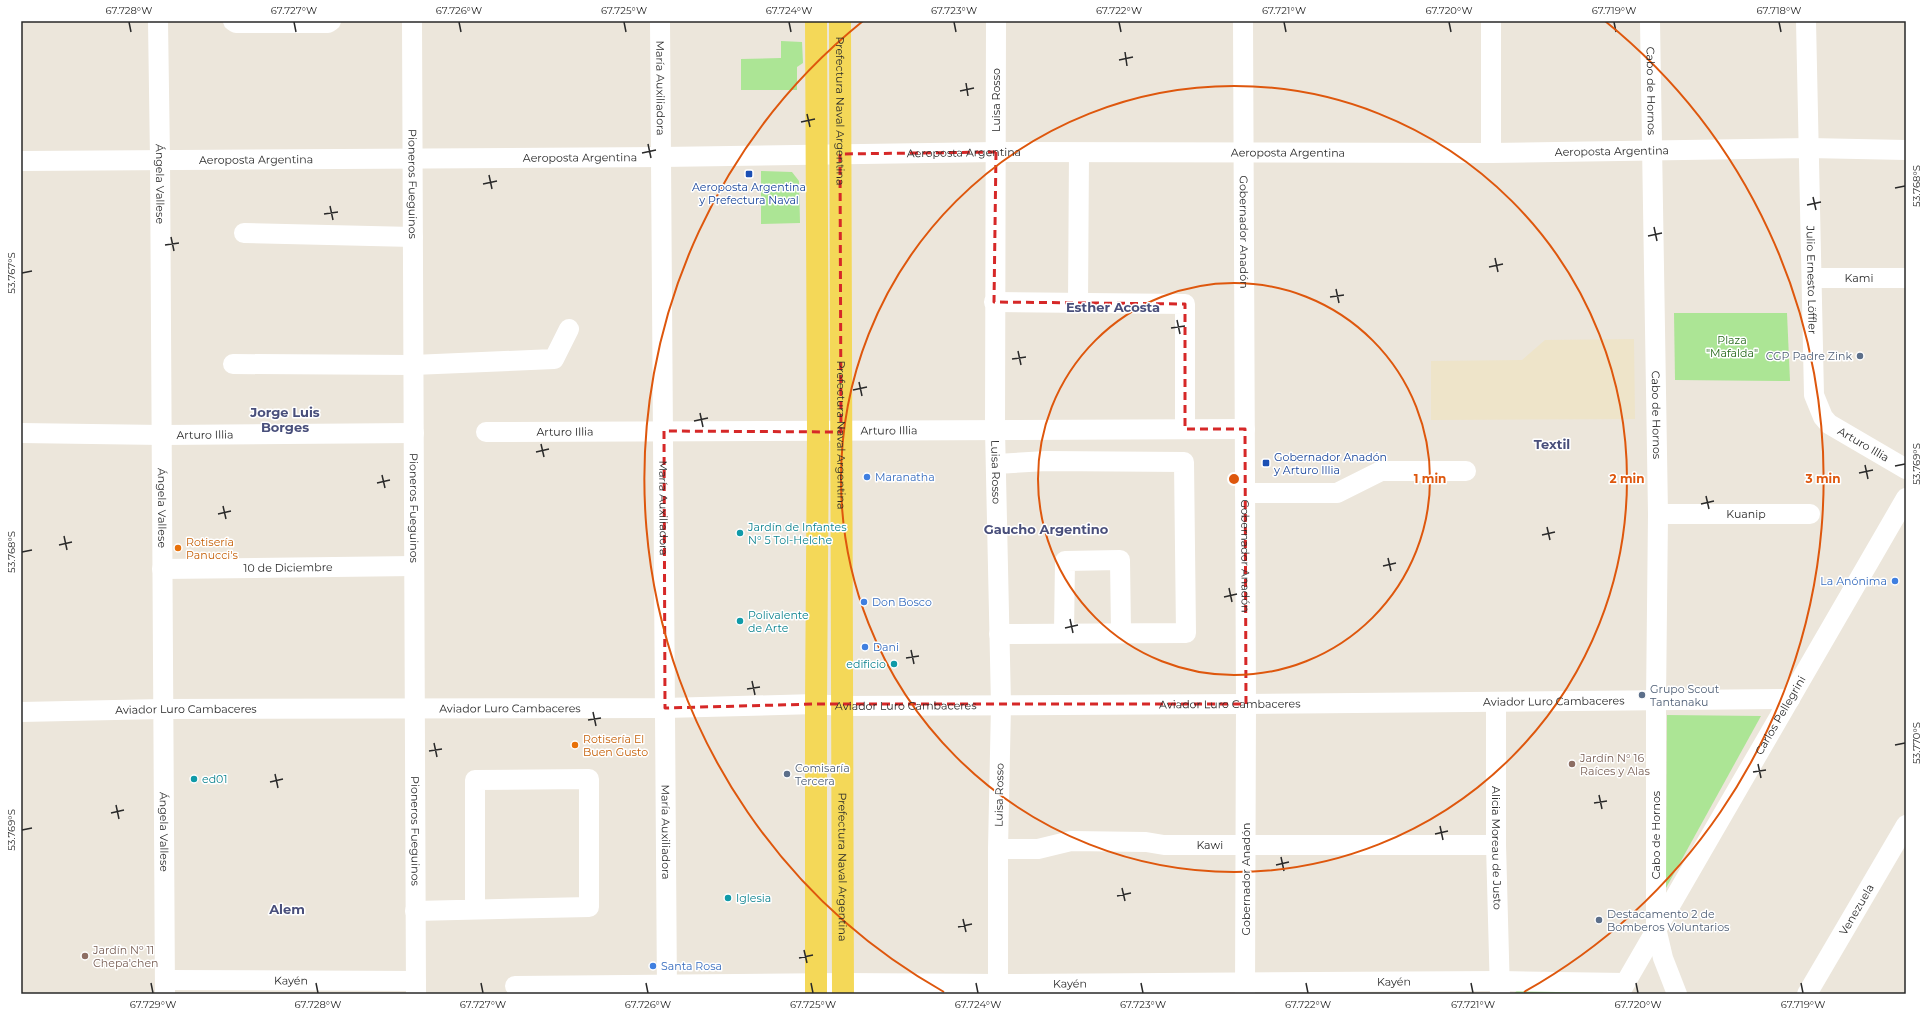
<svg xmlns="http://www.w3.org/2000/svg" width="1927" height="1015" font-family="Montserrat,sans-serif">
<rect width="100%" height="100%" fill="#ece6db"/>
<!-- education -->
<path fill="#eee4c9" d="M1634,339l1,80 -204,1v-59l91,-1 23,-20z"/>
<!-- green -->
<g fill="#ace595">
<path d="M781,41l21,1 1,21 -6,4v23h-56v-31l40,-1z"/>
<path d="M761,171l31,1 7,9 1,42 -39,1z"/>
<path d="M1674,313h113l3,68 -115,-1z"/>
<path d="M1667,715l94,1 -95,172z"/>
<path d="M1518,990l83,1 4,3h-92z"/>
</g>
<g fill="none" stroke-linecap="round" stroke-linejoin="round">
<!-- minor -->
<g stroke="#fff" stroke-width="20">
<path id="s1" d="M158,21l2,138 5,835"/>
<path d="M233,21l3,2h92l3,-2"/>
<path id="s2" d="M412,21l4,973"/>
<path id="s3" d="M660,21l7,973"/>
<path id="s4" d="M996,21l-1,409 6,275 -3,144v145"/>
<path id="s5" d="M1243,21l3,683 -1,290"/>
<path d="M1491,21v132"/>
<path id="s6" d="M1650,21l8,493 -2,187v227l7,30 14,36"/>
<path id="s7" d="M1806,21l8,374 9,22 6,7 77,45"/>
<path id="s8" d="M21,161l641,-4 334,-5 495,1 318,-5 97,2"/>
<path d="M244,233l169,4"/>
<path id="s9" d="M1812,278h94"/>
<path d="M994,302l191,2v125"/>
<path d="M1078,303l1,-150"/>
<path d="M233,364l180,1 141,-6 15,-30"/>
<path id="s10" d="M486,432l759,-3"/>
<path id="s11" d="M21,433l141,2 252,-2"/>
<path d="M996,464l50,-3 138,1 2,171 -187,1"/>
<path d="M1245,493h92l44,-22h85"/>
<path id="s12" d="M1658,514h152"/>
<path id="s13" d="M162,569l252,-3"/>
<path d="M1064,633l1,-72 55,-1 1,72"/>
<path id="s14" d="M1496,702v143l4,149"/>
<path id="s15" d="M21,712l141,-3 503,-1 151,-4 25,2 405,-2 544,-5"/>
<path id="s16" d="M998,849h40l33,-8 75,1 18,3h332"/>
<path d="M415,911l174,-4v-128l-114,1v129"/>
<path id="s17" d="M165,980l251,1"/>
<path id="s18" d="M515,986l328,-3 155,1 502,-3 125,2"/>
<path id="s19" d="M1619,994l287,-496"/>
<path id="s20" d="M1807,994l99,-169"/>
</g>
<!-- major -->
<g stroke="#f4d858" stroke-width="22">
<path id="s21" d="M840,21l3,973"/>
<path d="M816,994v-290l2,-274 -2,-409"/>
</g>
</g>
<!-- marked area -->
<path fill="none" stroke="#d62828" stroke-width="3" stroke-dasharray="8 5" stroke-linejoin="round" d="M996,152l-2,150 191,2v125h60l1,275h-430l-151,4 -1,-277 177,1 -1,-278z"/>
<!-- ticks -->
<path fill="none" stroke="#292929" stroke-width="1.5" d="M129,22l2,10M294,22l2,10M459,22l2,10M624,22l2,10M789,22l2,10M954,22l2,10M1119,22l2,10M1284,22l2,10M1449,22l2,10M1614,22l2,10M1779,22l2,10M1125,52l2,14M1119,60l14,-3M966,83l2,13M960,91l14,-3M807,114l3,13M801,122l14,-3M648,144l3,14M642,153l14,-3M489,175l3,14M483,184l14,-3M1895,188l10,-2M1813,197l3,13M1807,205l14,-3M330,206l3,14M324,214l14,-2M1654,227l3,14M1648,236l14,-3M171,237l3,14M165,245l14,-2M1495,258l3,14M1489,267l14,-3M22,273l10,-2M1336,289l3,14M1330,297l14,-2M1177,320l3,14M1171,328l14,-2M1018,351l3,14M1012,359l14,-2M859,382l3,14M853,390l14,-3M700,413l3,14M694,421l14,-3M541,444l3,13M536,452l13,-3M1865,465l3,14M1895,466l10,-2M1859,473l14,-3M382,475l3,13M377,483l13,-3M1706,496l3,13M1701,504l13,-3M223,506l3,13M218,514l13,-3M1547,527l3,13M1542,535l13,-3M64,536l3,14M59,545l13,-3M22,552l10,-2M1388,558l3,13M1383,566l13,-3M1229,588l3,14M1224,597l13,-3M1070,619l3,14M1065,628l13,-3M911,650l3,14M906,658l13,-2M752,681l3,14M747,689l13,-2M593,712l3,14M588,720l13,-2M434,743l3,14M1895,745l10,-2M429,751l13,-2M1758,764l3,14M1753,772l13,-2M275,774l3,14M270,782l13,-3M1599,795l3,14M1594,803l13,-2M116,805l3,14M111,813l13,-3M1440,826l3,14M22,830l10,-2M1435,834l13,-3M1281,857l3,14M1276,865l13,-3M1122,888l3,13M1117,896l14,-3M963,919l3,13M958,927l14,-3M804,950l3,13M799,958l14,-3M151,983l2,10M316,983l2,10M481,983l2,10M646,983l2,10M811,983l2,10M976,983l2,10M1141,983l2,10M1306,983l2,10M1471,983l2,10M1636,983l2,10M1801,983l2,10"/>
<!-- distance rings -->
<g fill="none" stroke="#de570d" stroke-width="2">
<circle cx="1234" cy="479" r="196"/>
<circle cx="1234" cy="479" r="393"/>
<path d="M944 992A589 589 0 0 1 863 21M1605 21A589 589 0 0 1 1524 992"/>
</g>
<!-- markers -->
<g fill="#1a4fb4" stroke="#fff" stroke-width="1.5">
<rect x="745" y="170" width="8" height="8" rx="2"/>
<rect x="1262" y="459" width="8" height="8" rx="2"/>
</g>
<g fill="#5c6f8a" stroke="#fff" stroke-width="1.5">
<circle cx="1860" cy="356" r="4"/>
<circle cx="1642" cy="695" r="4"/>
<circle cx="787" cy="774" r="4"/>
<circle cx="1599" cy="920" r="4"/>
</g>
<g fill="#3f7fe0" stroke="#fff" stroke-width="1.5">
<circle cx="867" cy="477" r="4"/>
<circle cx="1895" cy="581" r="4"/>
<circle cx="864" cy="602" r="4"/>
<circle cx="865" cy="647" r="4"/>
<circle cx="653" cy="966" r="4"/>
</g>
<g fill="#0f9aa8" stroke="#fff" stroke-width="1.5">
<circle cx="740" cy="533" r="4"/>
<circle cx="740" cy="621" r="4"/>
<circle cx="894" cy="664" r="4"/>
<circle cx="194" cy="779" r="4"/>
<circle cx="728" cy="898" r="4"/>
</g>
<g fill="#e8710a" stroke="#fff" stroke-width="1.5">
<circle cx="178" cy="548" r="4"/>
<circle cx="575" cy="745" r="4"/>
</g>
<g fill="#8d6e63" stroke="#fff" stroke-width="1.5">
<circle cx="1572" cy="764" r="4"/>
<circle cx="85" cy="956" r="4"/>
</g>
<g text-anchor="middle" dominant-baseline="central" stroke-width="3" stroke-linejoin="round" paint-order="stroke">
<!-- street labels -->
<g font-size="11" fill="#292929" stroke="#fff">
<text stroke="none"><textPath href="#s3" startOffset="67">María Auxiliadora</textPath></text>
<text stroke="none"><textPath href="#s6" startOffset="70">Cabo de Hornos</textPath></text>
<text transform="translate(996 100) rotate(-90)">Luisa Rosso</text>
<text stroke="none"><textPath href="#s21" startOffset="90">Prefectura Naval Argentina</textPath></text>
<text stroke="none"><textPath href="#s8" startOffset="1591">Aeroposta Argentina</textPath></text>
<text stroke="none"><textPath href="#s8" startOffset="943">Aeroposta Argentina</textPath></text>
<text stroke="none"><textPath href="#s8" startOffset="1267">Aeroposta Argentina</textPath></text>
<text stroke="none"><textPath href="#s8" startOffset="559">Aeroposta Argentina</textPath></text>
<text stroke="none"><textPath href="#s8" startOffset="235">Aeroposta Argentina</textPath></text>
<text stroke="none"><textPath href="#s1" startOffset="163">Ángela Vallese</textPath></text>
<text stroke="none"><textPath href="#s2" startOffset="163">Pioneros Fueguinos</textPath></text>
<text stroke="none"><textPath href="#s5" startOffset="211">Gobernador Anadón</textPath></text>
<text stroke="none"><textPath href="#s9" startOffset="47">Kami</textPath></text>
<text stroke="none"><textPath href="#s7" startOffset="259">Julio Ernesto Löffler</textPath></text>
<text stroke="none"><textPath href="#s6" startOffset="394">Cabo de Hornos</textPath></text>
<text stroke="none"><textPath href="#s10" startOffset="403">Arturo Illia</textPath></text>
<text stroke="none"><textPath href="#s10" startOffset="79">Arturo Illia</textPath></text>
<text stroke="none"><textPath href="#s11" startOffset="184">Arturo Illia</textPath></text>
<text stroke="none"><textPath href="#s21" startOffset="414">Prefectura Naval Argentina</textPath></text>
<text stroke="none"><textPath href="#s7" startOffset="447">Arturo Illia</textPath></text>
<text stroke="none"><textPath href="#s4" startOffset="451">Luisa Rosso</textPath></text>
<text stroke="none"><textPath href="#s1" startOffset="487">Ángela Vallese</textPath></text>
<text stroke="none"><textPath href="#s3" startOffset="487">María Auxiliadora</textPath></text>
<text stroke="none"><textPath href="#s2" startOffset="487">Pioneros Fueguinos</textPath></text>
<text stroke="none"><textPath href="#s12" startOffset="88">Kuanip</textPath></text>
<text stroke="none"><textPath href="#s5" startOffset="535">Gobernador Anadón</textPath></text>
<text stroke="none"><textPath href="#s13" startOffset="126">10 de Diciembre</textPath></text>
<text stroke="none"><textPath href="#s15" startOffset="1533">Aviador Luro Cambaceres</textPath></text>
<text stroke="none"><textPath href="#s15" startOffset="1209">Aviador Luro Cambaceres</textPath></text>
<text stroke="none"><textPath href="#s15" startOffset="885">Aviador Luro Cambaceres</textPath></text>
<text stroke="none"><textPath href="#s15" startOffset="489">Aviador Luro Cambaceres</textPath></text>
<text stroke="none"><textPath href="#s15" startOffset="165">Aviador Luro Cambaceres</textPath></text>
<text stroke="none"><textPath href="#s19" startOffset="322">Carlos Pellegrini</textPath></text>
<text transform="translate(999 795) rotate(-89)">Luisa Rosso</text>
<text stroke="none"><textPath href="#s1" startOffset="811">Ángela Vallese</textPath></text>
<text stroke="none"><textPath href="#s2" startOffset="810">Pioneros Fueguinos</textPath></text>
<text stroke="none"><textPath href="#s3" startOffset="811">María Auxiliadora</textPath></text>
<text transform="translate(1656 835) rotate(-90)">Cabo de Hornos</text>
<text stroke="none"><textPath href="#s16" startOffset="213">Kawi</textPath></text>
<text stroke="none"><textPath href="#s14" startOffset="146">Alicia Moreau de Justo</textPath></text>
<text stroke="none"><textPath href="#s21" startOffset="846">Prefectura Naval Argentina</textPath></text>
<text transform="translate(1246 879) rotate(-90)">Gobernador Anadón</text>
<text stroke="none"><textPath href="#s20" startOffset="98">Venezuela</textPath></text>
<text stroke="none"><textPath href="#s17" startOffset="126">Kayén</textPath></text>
<text stroke="none"><textPath href="#s18" startOffset="879">Kayén</textPath></text>
<text stroke="none"><textPath href="#s18" startOffset="555">Kayén</textPath></text>
</g>
<!-- transit labels -->
<g font-size="11" fill="#164399" stroke="#fff">
<text x="749" y="187">Aeroposta Argentina<tspan x="749" dy="13">y Prefectura Naval</tspan></text>
<text x="1274" y="457" text-anchor="start">Gobernador Anadón<tspan x="1274" dy="13">y Arturo Illia</tspan></text>
</g>
<!-- park labels -->
<g font-size="11" fill="#246818" stroke="#fff">
<text x="1732" y="340">Plaza<tspan x="1732" dy="13">"Mafalda"</tspan></text>
</g>
<!-- service labels -->
<g font-size="11" fill="#4e5e75" stroke="#fff" text-anchor="start">
<text x="1852" y="356" text-anchor="end">CGP Padre Zink</text>
<text x="1650" y="689">Grupo Scout<tspan x="1650" dy="13">Tantanaku</tspan></text>
<text x="795" y="768">Comisaría<tspan x="795" dy="13">Tercera</tspan></text>
<text x="1607" y="914">Destacamento 2 de<tspan x="1607" dy="13">Bomberos Voluntarios</tspan></text>
</g>
<!-- shop labels -->
<g font-size="11" fill="#366cbe" stroke="#fff" text-anchor="start">
<text x="875" y="477">Maranatha</text>
<text x="1887" y="581" text-anchor="end">La Anónima</text>
<text x="872" y="602">Don Bosco</text>
<text x="873" y="647">Dani</text>
<text x="661" y="966">Santa Rosa</text>
</g>
<!-- culture labels -->
<g font-size="11" fill="#0d838f" stroke="#fff" text-anchor="start">
<text x="748" y="527">Jardín de Infantes<tspan x="748" dy="13">N° 5 Tol-Helche</tspan></text>
<text x="748" y="615">Polivalente<tspan x="748" dy="13">de Arte</tspan></text>
<text x="886" y="664" text-anchor="end">edificio</text>
<text x="202" y="779">ed01</text>
<text x="736" y="898">Iglesia</text>
</g>
<!-- food labels -->
<g font-size="11" fill="#c56008" stroke="#fff" text-anchor="start">
<text x="186" y="542">Rotisería<tspan x="186" dy="13">Panucci's</tspan></text>
<text x="583" y="739">Rotisería El<tspan x="583" dy="13">Buen Gusto</tspan></text>
</g>
<!-- education labels -->
<g font-size="11" fill="#785e54" stroke="#fff" text-anchor="start">
<text x="1580" y="758">Jardín N° 16<tspan x="1580" dy="13">Raíces y Alas</tspan></text>
<text x="93" y="950">Jardín Nº 11<tspan x="93" dy="13">Chepa'chen</tspan></text>
</g>
<!-- quarter labels -->
<g font-size="13" font-weight="bold" fill="#494f7b" stroke="#fff">
<text x="1113" y="307">Esther Acosta</text>
<text x="285" y="412">Jorge Luis<tspan x="285" dy="15">Borges</tspan></text>
<text x="1552" y="444">Textil</text>
<text x="1046" y="529">Gaucho Argentino</text>
<text x="287" y="909">Alem</text>
</g>
</g>
<circle cx="1234" cy="479" r="6" fill="#de570d" stroke="#fff" stroke-width="2"/>
<g font-size="12" text-anchor="middle" font-weight="bold" fill="#de570d" stroke="#fff" stroke-width="3" stroke-linejoin="round" paint-order="stroke">
<text x="1430" y="483">1 min</text>
<text x="1627" y="483">2 min</text>
<text x="1823" y="483">3 min</text>
</g>
<!-- border -->
<rect width="1927" height="1015" fill="none" stroke="#ffffff" stroke-width="44"/>
<rect x="22" y="22" width="1883" height="971" fill="none" stroke="#292929" stroke-width="1.5"/>
<g font-size="10" text-anchor="middle" fill="#292929">
<text x="129" y="14">67.728°W</text>
<text x="294" y="14">67.727°W</text>
<text x="459" y="14">67.726°W</text>
<text x="624" y="14">67.725°W</text>
<text x="789" y="14">67.724°W</text>
<text x="954" y="14">67.723°W</text>
<text x="1119" y="14">67.722°W</text>
<text x="1284" y="14">67.721°W</text>
<text x="1449" y="14">67.720°W</text>
<text x="1614" y="14">67.719°W</text>
<text x="1779" y="14">67.718°W</text>
<text transform="translate(1916 186) rotate(-90)" y="4">53.768°S</text>
<text transform="translate(11 273) rotate(-90)" y="4">53.767°S</text>
<text transform="translate(1916 464) rotate(-90)" y="4">53.769°S</text>
<text transform="translate(11 552) rotate(-90)" y="4">53.768°S</text>
<text transform="translate(1916 743) rotate(-90)" y="4">53.770°S</text>
<text transform="translate(11 830) rotate(-90)" y="4">53.769°S</text>
<text x="153" y="1008">67.729°W</text>
<text x="318" y="1008">67.728°W</text>
<text x="483" y="1008">67.727°W</text>
<text x="648" y="1008">67.726°W</text>
<text x="813" y="1008">67.725°W</text>
<text x="978" y="1008">67.724°W</text>
<text x="1143" y="1008">67.723°W</text>
<text x="1308" y="1008">67.722°W</text>
<text x="1473" y="1008">67.721°W</text>
<text x="1638" y="1008">67.720°W</text>
<text x="1803" y="1008">67.719°W</text>
</g>
</svg>
